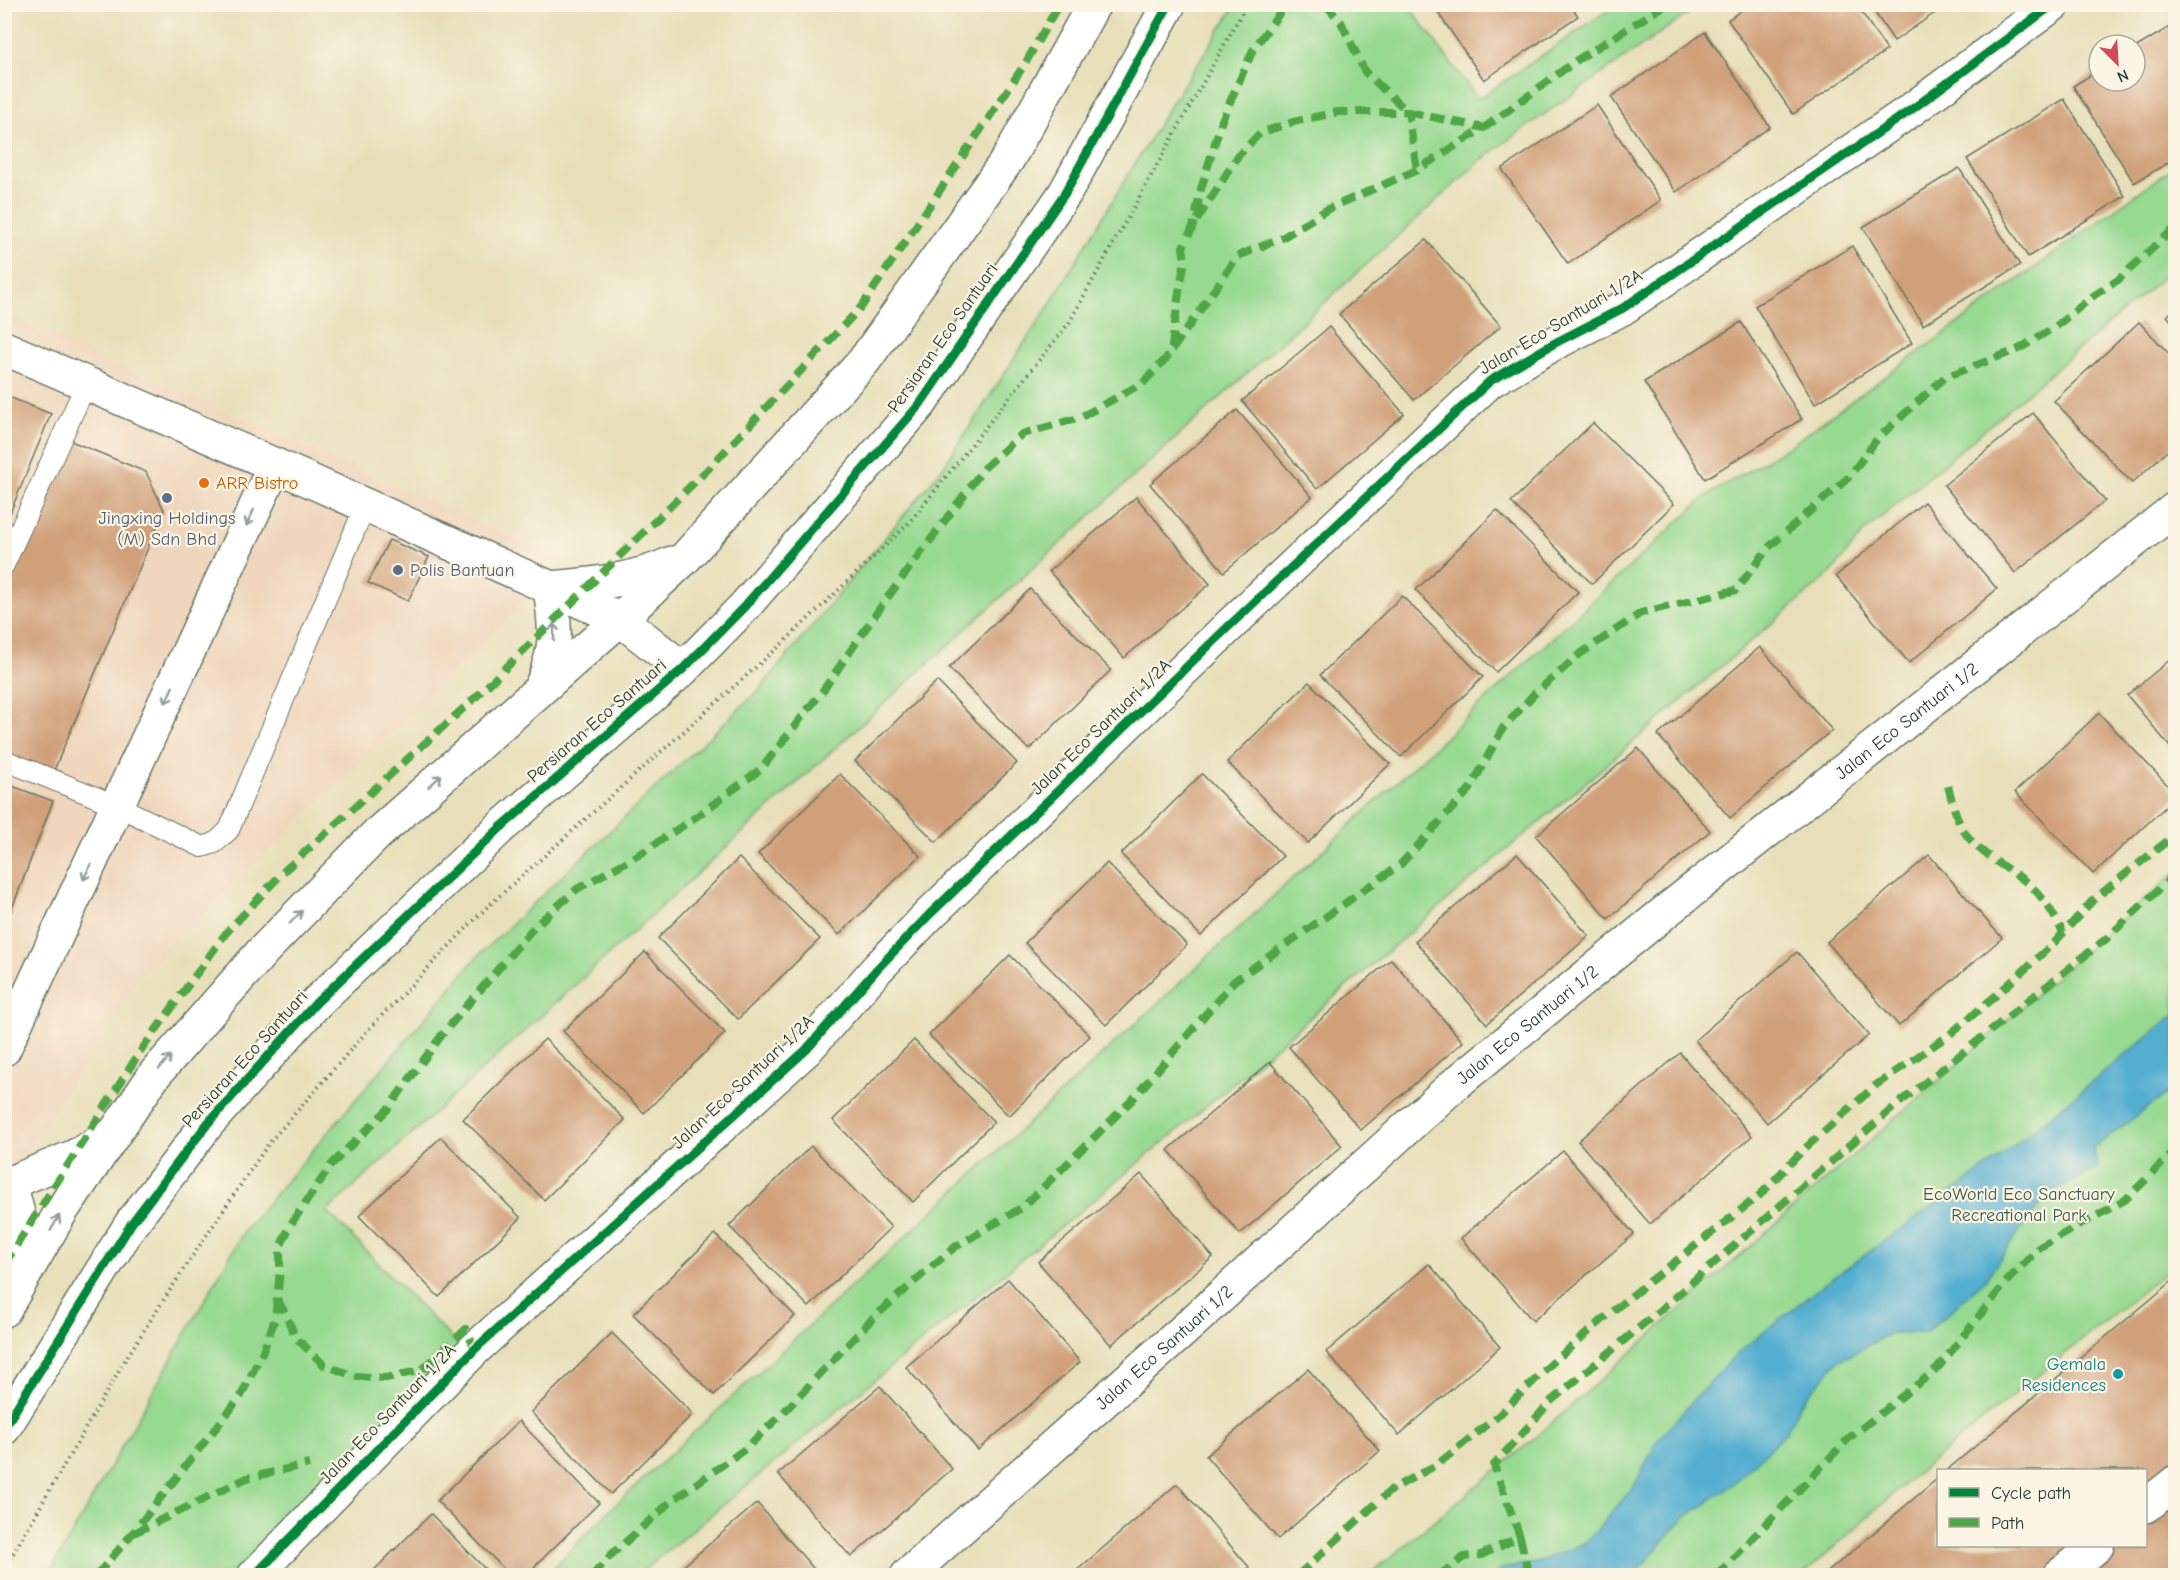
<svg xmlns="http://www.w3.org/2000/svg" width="2180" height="1580" font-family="'Comic Neue',sans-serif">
<rect width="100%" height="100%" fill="#fcf5e5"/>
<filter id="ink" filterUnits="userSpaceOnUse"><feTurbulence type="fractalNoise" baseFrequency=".0167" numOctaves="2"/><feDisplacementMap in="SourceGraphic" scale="12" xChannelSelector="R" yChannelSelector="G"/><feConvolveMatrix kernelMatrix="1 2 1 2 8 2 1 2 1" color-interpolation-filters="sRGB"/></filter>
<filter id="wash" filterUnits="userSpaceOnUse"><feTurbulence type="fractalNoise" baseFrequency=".008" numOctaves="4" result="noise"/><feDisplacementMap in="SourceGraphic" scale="24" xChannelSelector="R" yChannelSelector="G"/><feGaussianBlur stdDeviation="1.35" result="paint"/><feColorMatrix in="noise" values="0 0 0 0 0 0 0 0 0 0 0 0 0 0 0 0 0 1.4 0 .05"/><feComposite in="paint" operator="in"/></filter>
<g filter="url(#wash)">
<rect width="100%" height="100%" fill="#e8dfba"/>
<!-- built -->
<path fill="#efd6bc" d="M5,316l562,245 -427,415 -135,211z"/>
<!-- green -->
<g fill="#96d991" stroke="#5a8b62" stroke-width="1.5">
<path d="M1236,5h172l70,94 138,-94h84l-178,125 -42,31 -1153,1050 134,137 -230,227 -183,1 196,-345 233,-274 282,-267 183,-221 106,-162 123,-203z"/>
<path d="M2175,166v101l-311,265 -33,41 -649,554 -544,448h-92l64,-65 1096,-1014 79,-47z"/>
<path d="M2175,873v392l-259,209 -113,101 -435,1 175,-145 249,-222z"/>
</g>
<!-- water -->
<path fill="#52aed0" stroke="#387682" stroke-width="1.5" d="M2175,1014v74l-82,60 5,20 -52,27 -61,85 -59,53h-35l-53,28 -37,42 -16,31 -52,50 -51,36 -48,55h-139l7,-6 34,-6 51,-21 47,-56 23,-45 77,-85 80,-64 185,-134z"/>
<g id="blocks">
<!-- building -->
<g fill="#d0a07a">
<path d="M1432,4h138l8,12 -94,64z"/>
<path d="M1750,4h106l31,46 -94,64 -65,-94z"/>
<path d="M1869,4h79l-54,37z"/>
<path d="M2171,26l5,8v124l-42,25 -61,-97 26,-16v11h36v-33z"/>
<path d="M1705,32l65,95 -94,65 -65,-95z"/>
<path d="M2064,99l61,97 -97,61 -61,-98z"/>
<path d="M1597,105l64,95 -93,64 -66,-95z"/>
<path d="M1959,168l61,97 -97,60 -60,-98z"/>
<path d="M1426,240l75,86 -87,74 -75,-86z"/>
<path d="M1852,246l60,97 -97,61 -60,-98z"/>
<path d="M2176,308v18l-9,-10z"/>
<path d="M1741,322l61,97 -97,60 -61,-97z"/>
<path d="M2139,322l37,39v82l-44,40 -78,-82z"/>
<path d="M1329,327l75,87 -87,75 -75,-88z"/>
<path d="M4,395l47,19 -46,111h-1z"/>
<path d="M1237,410l75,87 -88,75 -74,-88z"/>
<path d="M2033,413l72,88 -90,72 -71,-88z"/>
<path d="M1593,423l81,81 -82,80 -81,-82z"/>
<path d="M66,439l80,33 18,38 -112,265 -48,-19v-171z"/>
<path d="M1136,497l74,87 -86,74 -75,-87z"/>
<path d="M1924,502l73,87 -88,74 -73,-87z"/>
<path d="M1497,510l81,82 -82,80 -80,-82z"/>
<path d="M389,540l40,17 -21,44 -40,-18z"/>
<path d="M1030,589l81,81 -82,80 -80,-82z"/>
<path d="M1402,596l81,81 -82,80 -81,-82z"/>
<path d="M1760,647l72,83 -102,88 -72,-83z"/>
<path d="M2176,655v99l-49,-59z"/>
<path d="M937,681l80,82 -81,79 -81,-81z"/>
<path d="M1309,682l81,82 -82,79 -81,-81z"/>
<path d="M2099,713l77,81v3l-83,77 -78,-82z"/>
<path d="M1638,748l72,83 -102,88 -72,-83z"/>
<path d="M840,774l80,82 -81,79 -81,-81z"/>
<path d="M1202,774l81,82 -82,80 -80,-82z"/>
<path d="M4,783l49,18 -48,126h-1z"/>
<path d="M1517,854l72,82 -102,88 -72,-83z"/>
<path d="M1929,855l73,83 -103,88 -72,-84z"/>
<path d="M739,858l81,81 -82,80 -80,-81z"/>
<path d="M1107,863l80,82 -81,80 -81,-82z"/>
<path d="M645,952l80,81 -81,80 -81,-82z"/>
<path d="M1797,952l72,83 -102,88 -72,-83z"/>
<path d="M1010,955l80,81 -81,80 -80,-81z"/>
<path d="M1391,959l72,83 -102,88 -72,-83z"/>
<path d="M545,1039l80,81 -81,80 -81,-81z"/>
<path d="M914,1040l80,82 -81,80 -80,-82z"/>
<path d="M1680,1053l72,83 -102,88 -72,-83z"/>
<path d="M1270,1062l72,84 -102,88 -72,-84z"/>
<path d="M441,1137l80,81 -82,79 -80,-81z"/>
<path d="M811,1146l80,81 -82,80 -80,-81z"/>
<path d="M1563,1151l71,83 -101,87 -72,-83z"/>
<path d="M1141,1174l72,83 -102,88 -73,-83z"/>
<path d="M715,1234l80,82 -81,79 -81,-81z"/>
<path d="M1429,1264l71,83 -101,88 -73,-83z"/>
<path d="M2176,1278v298h-353l115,-98v68h208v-76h-199z"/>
<path d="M1008,1279l72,83 -102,88 -72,-83z"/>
<path d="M612,1333l81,81 -82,80 -80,-82z"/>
<path d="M1308,1369l72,82 -102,88 -72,-83z"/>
<path d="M880,1386l72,83 -101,88 -73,-83z"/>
<path d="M519,1421l80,82 -74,73h-14l-74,-75z"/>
<path d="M1177,1484l72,83 -10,9h-161l-3,-4z"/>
<path d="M757,1503l63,73h-148z"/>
<path d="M431,1514l61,62h-124z"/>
</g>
</g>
</g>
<g filter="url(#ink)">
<use href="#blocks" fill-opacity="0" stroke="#657663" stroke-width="1.5"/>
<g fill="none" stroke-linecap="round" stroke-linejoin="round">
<defs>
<g id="service">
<path d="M4,565l83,-183"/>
<path d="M4,760l114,46 84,41 13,-4 14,-13 136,-324"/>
</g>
<g id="minor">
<path d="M4,348l271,117 345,154 63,50"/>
<path d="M4,1049l271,-584"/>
<path d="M4,1181l6,2 65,-27 38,-21"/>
<path d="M10,1183l14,53 1,38"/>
<path d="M2146,1506l30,-24"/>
<path d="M254,1576l221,-227 331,-299 71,-81 52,-54 299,-288 262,-246 63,-37 70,-36 288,-198 143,-106"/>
<path id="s1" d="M907,1576l277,-246 270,-245 216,-177 506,-400"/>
<path d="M2059,1576l38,-30"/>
</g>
<g id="tertiary">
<path d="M541,687c17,-39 15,-58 9,-99 42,-4 83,-7 122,-25"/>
<path d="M4,1310l58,-100 93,-136 108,-123 113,-116 244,-216 65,-61 179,-197 144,-202 86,-155"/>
<path d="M4,1428l127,-204 77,-101 109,-121 182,-173 184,-160 61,-62 176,-203 145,-211 104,-189"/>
</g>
</defs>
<!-- service casing -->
<use href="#service" stroke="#657663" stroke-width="22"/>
<!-- minor casing -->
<use href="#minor" stroke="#657663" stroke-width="36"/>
<!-- tertiary casing -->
<use href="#tertiary" stroke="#657663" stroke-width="36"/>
<!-- path -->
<path stroke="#657663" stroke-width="4" stroke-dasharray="1.5 4.5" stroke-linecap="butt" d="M4,1569l121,-209 58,-90 86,-127 100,-114 117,-121 298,-266 125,-119 160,-200 178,-319"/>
<!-- service -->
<use href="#service" stroke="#fff" stroke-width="20"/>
<!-- minor -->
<use href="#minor" stroke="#fff" stroke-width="33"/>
<!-- tertiary -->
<use href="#tertiary" stroke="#fff" stroke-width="33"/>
<!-- quiet -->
<g stroke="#4fa644" stroke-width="8" stroke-dasharray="15 8" stroke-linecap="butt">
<path d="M1325,4l16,18 24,50 43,40 76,16"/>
<path d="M1197,220l41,-64 22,-23 33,-11 45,-10h70l9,58"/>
<path d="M1172,350l66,-94 44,-18 46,-29 89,-39 67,-42 93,-68 90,-56"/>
<path d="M1948,786c5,18 9,38 21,52 16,19 37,29 56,43 18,14 28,32 38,52"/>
<path d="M4,1265l136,-213 86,-119 58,-62 193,-175 232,-228 153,-162 163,-242 34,-60"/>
<path d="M277,1299l7,12 12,27 28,27 30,11 32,2 36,-8 44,-41 9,20"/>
<path d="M134,1533l113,-55 62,-14"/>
<path d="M1520,1537l9,39"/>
<path d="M96,1576l36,-42 109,-138 22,-45 12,-32 5,-49v-23l11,-23 41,-60 55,-54 54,-74 93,-109 43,-38 63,-35 53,-35 68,-50 63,-80 58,-84 102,-137 38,-34 57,-16 64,-35 28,-30 8,-61 6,-31 -2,-14 10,-20 8,-38 21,-69 31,-70 33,-46"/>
<path d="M592,1576l21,-23 60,-53 72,-51 38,-36 89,-94 51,-45 32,-27 68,-40 109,-107 102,-119 167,-117 69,-75 33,-61 30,-33 47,-41 61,-41 95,-23 33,-43 80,-70 28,-38 68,-62 74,-28 37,-23 40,-32 22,-14 58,-53"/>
<path d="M1297,1576l95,-87 46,-25 26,-21 33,-26 54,-53 64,-55 146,-115 41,-43 74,-66 73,-50 51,-43 56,-51 37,-41 83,-66"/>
<path d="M1438,1576l26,-19 17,-2 39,-18 -26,-72 58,-65 94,-78 247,-214 213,-169 70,-66"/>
<path d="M1716,1576l133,-138 88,-69 71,-89 32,-33 85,-47 51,-50"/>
</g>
<defs>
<g id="cycleway">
<path d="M4,1428l127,-204 77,-101 109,-121 182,-173 184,-160 61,-62 176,-203 145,-211 104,-189"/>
<path d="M254,1576l221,-227 331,-299 71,-81 52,-54 299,-288 262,-246 63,-37 70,-36 288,-198 143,-106"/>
</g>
</defs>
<!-- cycleway casing -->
<use href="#cycleway" stroke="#fcf5e5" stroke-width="13"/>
<!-- cycleway -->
<use href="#cycleway" stroke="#00873e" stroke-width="9"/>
</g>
<!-- one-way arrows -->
<defs><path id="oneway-shaft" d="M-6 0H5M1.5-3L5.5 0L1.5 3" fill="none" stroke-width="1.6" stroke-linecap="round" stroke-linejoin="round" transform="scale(1.5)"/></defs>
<g stroke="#8f9e9a">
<use href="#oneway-shaft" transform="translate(250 518) rotate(115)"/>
<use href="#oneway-shaft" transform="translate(554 632) rotate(-90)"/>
<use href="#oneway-shaft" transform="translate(169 695) rotate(115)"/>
<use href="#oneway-shaft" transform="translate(435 781) rotate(-42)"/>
<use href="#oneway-shaft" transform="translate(87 872) rotate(115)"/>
<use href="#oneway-shaft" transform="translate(296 917) rotate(-46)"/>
<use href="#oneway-shaft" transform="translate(165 1062) rotate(-49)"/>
<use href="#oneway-shaft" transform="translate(55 1223) rotate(-60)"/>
</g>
</g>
<!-- markers -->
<circle fill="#e8710a" stroke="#fcf5e5" stroke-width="2" cx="204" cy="483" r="6"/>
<g fill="#5c6f8a" stroke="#fcf5e5" stroke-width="2">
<circle cx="167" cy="498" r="6"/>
<circle cx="398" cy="570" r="6"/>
</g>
<circle fill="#0f9aa8" stroke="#fcf5e5" stroke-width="2" cx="2118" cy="1374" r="6"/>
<g text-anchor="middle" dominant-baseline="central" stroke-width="4.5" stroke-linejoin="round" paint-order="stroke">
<!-- street labels -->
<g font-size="18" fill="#1f3d34" stroke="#fcf5e5">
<text transform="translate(1561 322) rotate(-31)">Jalan Eco Santuari 1/2A</text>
<text transform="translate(943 338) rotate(-55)">Persiaran Eco Santuari</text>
<text transform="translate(597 721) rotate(-41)">Persiaran Eco Santuari</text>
<text stroke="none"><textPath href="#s1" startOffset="1316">Jalan Eco Santuari 1/2</textPath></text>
<text transform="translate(1101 727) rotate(-44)">Jalan Eco Santuari 1/2A</text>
<text stroke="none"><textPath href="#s1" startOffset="830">Jalan Eco Santuari 1/2</textPath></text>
<text transform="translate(245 1059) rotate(-48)">Persiaran Eco Santuari</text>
<text transform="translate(743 1082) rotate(-43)">Jalan Eco Santuari 1/2A</text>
<text stroke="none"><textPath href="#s1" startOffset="344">Jalan Eco Santuari 1/2</textPath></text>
<text transform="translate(388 1414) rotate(-46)">Jalan Eco Santuari 1/2A</text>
</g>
<!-- food labels -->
<g font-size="18" fill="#c56008" stroke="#fcf5e5" text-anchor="start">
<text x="216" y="483">ARR Bistro</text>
</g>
<!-- service labels -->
<g font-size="18" fill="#4e5e75" stroke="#fcf5e5">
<text x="167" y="518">Jingxing Holdings<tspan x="167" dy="21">(M) Sdn Bhd</tspan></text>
<text x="410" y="570" text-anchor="start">Polis Bantuan</text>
</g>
<!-- park labels -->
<g font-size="18" fill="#375c47" stroke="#fcf5e5">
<text x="2019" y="1194">EcoWorld Eco Sanctuary<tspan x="2019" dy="21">Recreational Park</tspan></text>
</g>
<!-- culture labels -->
<g font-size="18" fill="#0d838f" stroke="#fcf5e5" text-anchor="end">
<text x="2106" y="1364">Gemala<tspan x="2106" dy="21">Residences</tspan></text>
</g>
</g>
<!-- margin -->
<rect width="2180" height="1580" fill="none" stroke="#fcf5e5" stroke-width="24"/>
<!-- legend -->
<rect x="1937" y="1469" width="210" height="78" fill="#fcf5e5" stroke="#a4ab9e" stroke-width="1.5"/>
<rect x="1949" y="1488" width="30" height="9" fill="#00873e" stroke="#a4ab9e" stroke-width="1.5"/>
<text x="1991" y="1499" font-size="18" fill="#1f3d34">Cycle path</text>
<rect x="1949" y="1518" width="30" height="9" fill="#4fa644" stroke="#a4ab9e" stroke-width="1.5"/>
<text x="1991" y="1529" font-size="18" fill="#1f3d34">Path</text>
<!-- north arrow -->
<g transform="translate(2117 63) rotate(156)"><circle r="28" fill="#fcf5e5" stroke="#a4ab9e" stroke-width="1.5"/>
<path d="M0-4.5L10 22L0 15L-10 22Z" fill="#d1495b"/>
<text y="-9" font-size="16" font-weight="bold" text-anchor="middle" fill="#1f3d34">N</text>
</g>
</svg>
